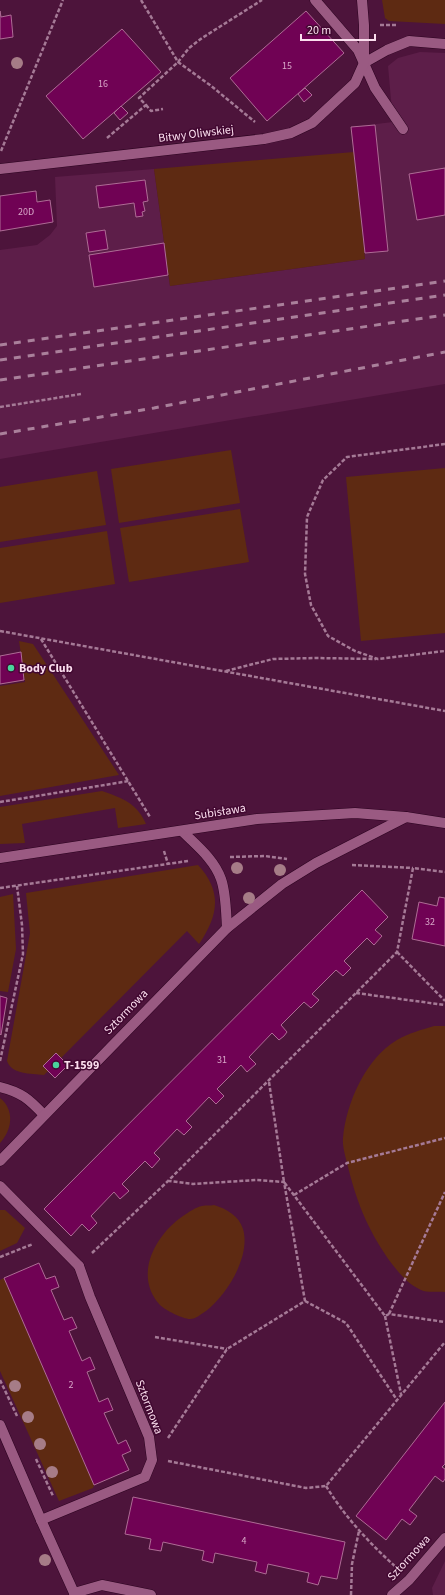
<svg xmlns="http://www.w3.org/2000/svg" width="445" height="1595" font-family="'Source Sans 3',sans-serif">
<rect width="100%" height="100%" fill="#4d143b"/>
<!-- built -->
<g fill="#5d1e49">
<path d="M420,52l25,1v331l-445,75v-209l37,-5 13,-10 7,-9 -2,-49 99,-8 16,117 195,-27 -14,-132 42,-5 -5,-56 10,-8z"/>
<path d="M445,1561v34h-12l-1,-7z"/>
</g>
<!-- green -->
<g fill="#5e2a12">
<path d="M382,0h63v24l-56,-3 -4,-3z"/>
<path d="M354,152l11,107 -195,27 -16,-117z"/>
<path d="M231,450l9,53 -121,20 -8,-54z"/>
<path d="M445,468v165l-84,8 -15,-164z"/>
<path d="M97,471l9,54 -106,17v-55z"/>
<path d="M240,509l9,53 -120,20 -9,-54z"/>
<path d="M107,531l8,53 -115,19v-55z"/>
<path d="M19,641l14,3 86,131 -119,21v-110l25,-4z"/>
<path d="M102,791c20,7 35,12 44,33l-28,4 -3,-20 -93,16 3,19 -25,1v-37z"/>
<path d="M198,865c25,27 20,51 1,79l-12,-13 -126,127 -6,-5 -12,13 5,5 -4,4c-14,-2 -32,0 -37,-14l23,-128 -4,-40z"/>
<path d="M13,894l3,55 -8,43 -8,-1v-94z"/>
<path d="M434,1026h11v266c-7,-1 -18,1 -24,-2 -13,-6 -21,-16 -29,-26 -22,-30 -34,-58 -43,-93 -2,-10 -7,-23 -6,-33 3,-35 23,-80 54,-98 12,-7 24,-10 37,-14z"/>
<path d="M0,1098c15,12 12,32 0,45z"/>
<path d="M214,1205c13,4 25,11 29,24 8,27 -16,66 -37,82 -5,3 -10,8 -16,8 -7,0 -25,-9 -30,-14 -27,-29 -5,-70 23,-89 6,-4 13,-9 19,-10 4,-1 8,0 12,-1z"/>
<path d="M0,1210h5l20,18 -8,15 -17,8z"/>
<path d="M4,1278l90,207 -1,3 -34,13 -59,-130v-91z"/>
</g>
<!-- building -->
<g fill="#700254" stroke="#ae6c95">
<path d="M0,11l1,6 10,-2 2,22 -13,2z"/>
<path d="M306,11l38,42 -77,68 -37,-43z"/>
<path d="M122,29l39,43 -78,67 -37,-43z"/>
<path d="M305,88l7,7 -8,7 -6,-8z"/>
<path d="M121,106l7,7 -8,7 -6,-7z"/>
<path d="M375,125l13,126 -23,2 -14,-126z"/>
<path d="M445,168v47l-28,5 -8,-46z"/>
<path d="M145,180l3,21 -5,1 2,9 -3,1 1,4 -7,1 -2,-14 -35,5 -3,-22z"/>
<path d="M36,191l1,11 13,-2 3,22 -53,9v-35z"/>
<path d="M105,230l3,19 -19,3 -3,-19z"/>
<path d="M164,243l4,32 -74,12 -5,-32z"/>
<path d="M21,652l3,28 -24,4v-28z"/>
<path d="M362,890l26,27 -13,13 7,6 -8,9 -7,-7 -23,23 7,7 -8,8 -7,-6 -24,24 7,6 -8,8 -7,-6 -23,23 6,7 -3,4 -5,4 -7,-7 -23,24 7,7 -9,8 -6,-7 -24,24 7,7 -8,8 -7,-7 -23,24 6,6 -8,8 -7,-6 -23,24 6,6 -8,9 -7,-7 -23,23 7,7 -9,8 -6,-7 -23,24 6,7 -8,8 -7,-7 -11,12 -27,-27z"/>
<path d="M439,897l6,1v48l-33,-7 7,-37 18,4z"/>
<path d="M0,996l7,2 -6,37 -1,-1z"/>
<path d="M56,1053l12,12 -13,13 -12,-12z"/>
<path d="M39,1263l7,16 9,-3 4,11 -8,3 13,30 8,-3 5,11 -8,3 13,30 8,-4 5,12 -8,3 12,30 9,-4 5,12 -9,3 14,31 8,-4 5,11 -9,4 7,15 -35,15 -90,-207z"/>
<path d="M445,1402v62l-3,3 3,2v10l-2,3 -8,-6 -26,34 8,6 -7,9 -8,-6 -16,21 -30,-24z"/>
<path d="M133,1497l212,45 -8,37 -16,-3 -3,9 -11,-3 2,-9 -41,-9 -2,10 -11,-3 2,-9 -42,-9 -2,10 -11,-3 2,-9 -41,-9 -2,9 -12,-2 2,-10 -26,-5z"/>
</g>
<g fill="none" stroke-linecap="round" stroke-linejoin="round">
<defs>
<g id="lane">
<path d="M315,0l43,50 17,38 28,41"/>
<path d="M364,63l23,-13 22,-9 36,3"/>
<path d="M0,1186l79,80"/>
</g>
<g id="street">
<path d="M0,169l264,-30 27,-6 21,-10 43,-40 9,-20v-38l-2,-25"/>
<path d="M182,831c14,14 32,28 39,48 5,14 5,33 6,49"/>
<path d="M0,858l257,-39 98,-6 51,4 39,6"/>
<path d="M0,1087c21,5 29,12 44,28"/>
<path d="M0,1161l227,-233 55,-44 34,-21 90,-46"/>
<path d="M0,1425l41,95 34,75"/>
<path d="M41,1520l104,-43 7,-17 -3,-23 -59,-140 -11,-31"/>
<path d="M74,1593l28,-8 49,10"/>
<path d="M392,1595l17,-15 36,-42"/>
</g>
</defs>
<!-- lane casing -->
<use href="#lane" stroke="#2c0320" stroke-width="11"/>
<!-- street casing -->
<use href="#street" stroke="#2c0320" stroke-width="11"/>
<!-- path -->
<g stroke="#a57a96" stroke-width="2.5" stroke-dasharray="4 2" stroke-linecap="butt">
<path d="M141,0l37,62 32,23 45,37"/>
<path d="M380,25h17"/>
<path d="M146,105l5,6 12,-2"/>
<path d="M107,138l39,-33 -7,-7 39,-36 11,-14 13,-10 60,-38"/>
<path d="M1,151l62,-151"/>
<path d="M0,407l81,-13"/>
<path d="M445,444l-98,13 -24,23 -16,37 -2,57 6,31 17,31 27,15 23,8 67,-8"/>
<path d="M0,631l445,80"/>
<path d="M41,639l109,178"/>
<path d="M226,671l47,-12 43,-1 60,1"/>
<path d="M0,802l129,-21"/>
<path d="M164,851l4,13"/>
<path d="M230,857l35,-1 22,3"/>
<path d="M352,865l61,3"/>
<path d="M0,888l188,-27"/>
<path d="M397,952l48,49"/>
<path d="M356,993l89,12"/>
<path d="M0,1061l23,-107 -1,-29 -5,-39"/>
<path d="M269,1082l15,100 101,134 4,-2 56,8"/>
<path d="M294,1195l53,-32 98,-25"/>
<path d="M92,1253l76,-72 229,-229 16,-84 32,4"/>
<path d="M0,1257l33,-13"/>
<path d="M305,1301l41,22 51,77"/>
<path d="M389,1314l56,-122"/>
<path d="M385,1316l16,78"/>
<path d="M155,1337l72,12"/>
<path d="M0,1380l17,36"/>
<path d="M168,1438l59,-89 78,-48 -21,-119 -27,-2 -64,4 -24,-3"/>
<path d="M36,1459l17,37"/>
<path d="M168,1461l138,27 20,-2 119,-144"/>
<path d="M326,1486c19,31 44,58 71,82"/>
<path d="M351,1595l1,-31 7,-33"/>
</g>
<!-- lane -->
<use href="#lane" stroke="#9a5a82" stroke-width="10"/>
<!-- street -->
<use href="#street" stroke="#9a5a82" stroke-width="10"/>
<!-- rail -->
<g stroke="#aa809b" stroke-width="3" stroke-dasharray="7 7" stroke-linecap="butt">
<path d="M0,345l445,-64"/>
<path d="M0,360l445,-65"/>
<path d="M0,380l445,-65"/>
<path d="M0,434l154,-26 291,-56"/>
</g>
</g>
<!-- trees -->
<g fill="#a67c87">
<circle cx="17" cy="63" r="6"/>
<circle cx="237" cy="868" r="6"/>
<circle cx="280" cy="870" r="6"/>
<circle cx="249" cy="898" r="6"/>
<circle cx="15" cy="1386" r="6"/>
<circle cx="28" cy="1417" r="6"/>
<circle cx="40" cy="1444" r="6"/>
<circle cx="52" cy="1472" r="6"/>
<circle cx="45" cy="1560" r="6"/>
</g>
<!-- markers -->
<g fill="#4ad49c" stroke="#420831" stroke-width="1.5">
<circle cx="11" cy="668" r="4"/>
<circle cx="56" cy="1065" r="4"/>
</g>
<g text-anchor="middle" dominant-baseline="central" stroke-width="3" stroke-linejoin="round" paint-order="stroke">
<!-- number labels -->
<g font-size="10" fill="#d8a7c8">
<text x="287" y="66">15</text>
<text x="103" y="84">16</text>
<text x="26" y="212">20D</text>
<text x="430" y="922">32</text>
<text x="222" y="1060">31</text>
<text x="71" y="1385">2</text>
<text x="244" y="1541">4</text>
</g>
<!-- street labels -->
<g font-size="12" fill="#fbdeee" stroke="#420831">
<text transform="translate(196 134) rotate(-7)">Bitwy Oliwskiej</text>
<text transform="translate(220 812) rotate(-9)">Subisława</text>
<text transform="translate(126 1012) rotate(-46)">Sztormowa</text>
<text transform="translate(149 1407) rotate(69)">Sztormowa</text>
<text transform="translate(409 1558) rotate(-48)">Sztormowa</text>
</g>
<!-- poi labels -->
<g font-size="12" font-weight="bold" fill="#fbdeee" stroke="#420831" text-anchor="start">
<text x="19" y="668">Body Club</text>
<text x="64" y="1065">T-1599</text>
</g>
</g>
<!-- scale -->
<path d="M301 34v6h74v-6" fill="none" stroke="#fbdeee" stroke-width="2"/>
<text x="307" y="34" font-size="12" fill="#fbdeee" stroke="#420831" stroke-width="3" paint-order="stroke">20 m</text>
</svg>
